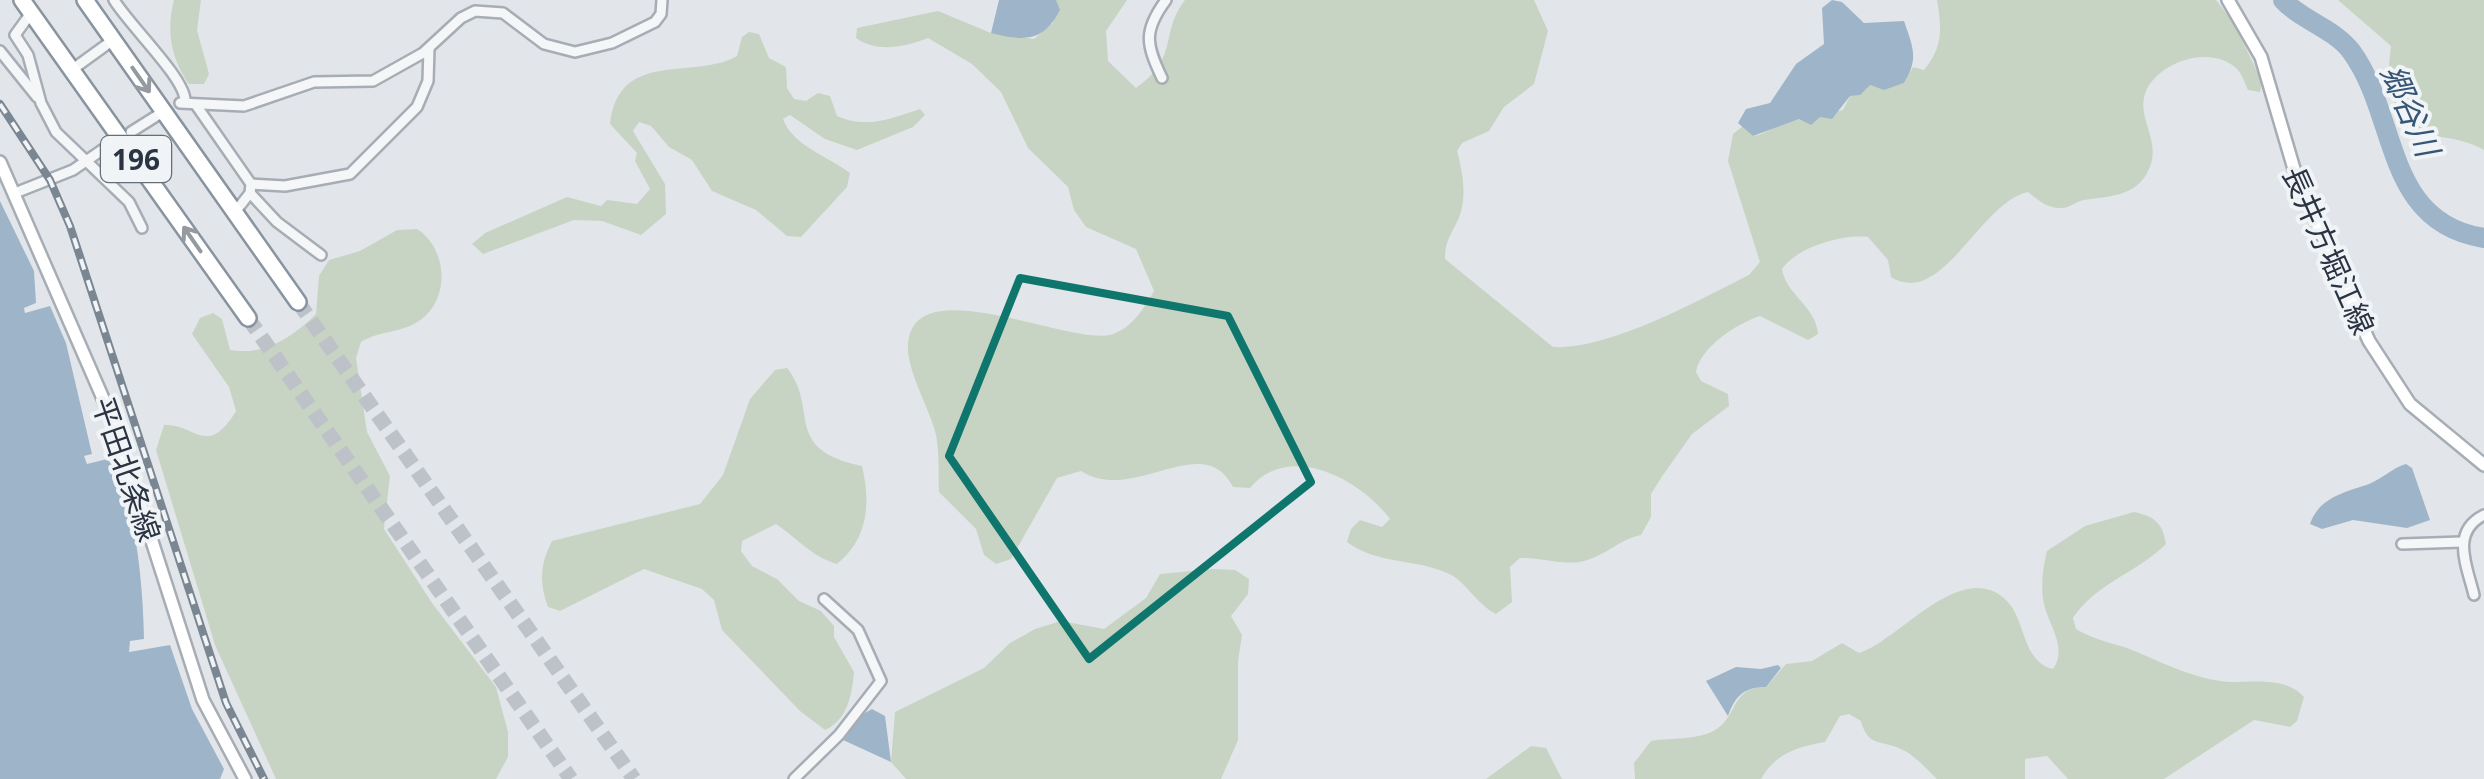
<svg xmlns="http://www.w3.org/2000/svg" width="2484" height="779" font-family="'Open Sans','Noto Sans JP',sans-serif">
<rect width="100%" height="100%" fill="#e2e6ea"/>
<!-- green -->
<g fill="#c8d4c3">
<path d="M174,0h27l-4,30 12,44 -5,10h-15c-18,-25 -23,-54 -15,-84z"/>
<path d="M1056,0h71l-21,31 2,30 28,27c44,-31 23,-54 49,-88h349l14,31 -14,53 -30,23 -15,24 -27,12 -5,8c6,22 11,49 0,71 -7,14 -12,20 -12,37l108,88c56,3 146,-47 196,-72l11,-13 -32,-101 5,-27 10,-8 10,10c12,-1 19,-9 31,-13 20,-6 39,-7 59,-13l7,-14 20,-11 14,4 20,-6 9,-16 11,3c19,-24 18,-40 13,-70h279l18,23 28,59 -2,10 -12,-2c-3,-6 -6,-16 -11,-21 -25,-24 -73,-9 -89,18 -16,28 15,52 1,82 -12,28 -40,27 -65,31 -8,1 -14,8 -22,8 -14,1 -24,-8 -34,-16 -48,10 -86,117 -137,85l-3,-17 -20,-23c-26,-3 -71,10 -86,32 4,26 34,37 36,65l-10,6 -48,-24c-22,7 -60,31 -64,56l5,9 27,13 1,12 -37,28 -31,44 -10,16v23l-10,18c-23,5 -34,20 -57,26 -18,5 -45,-4 -64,-3l-10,9 2,35 -16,12c-20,-10 -31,-34 -49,-41 -34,-15 -69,-8 -100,-31l4,-13 9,-9 22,7 8,-8c-30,-40 -101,-78 -140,-31l-17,-1c-30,-59 -99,18 -152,-16l-24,7 -46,81 -15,5 -12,-9 -8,-26 -37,-37c-1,-19 1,-42 -4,-61 -7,-25 -25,-55 -27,-80 -4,-89 165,-2 205,-17 20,-7 31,-26 41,-43l-18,-42 -50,-22 -12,-17 -6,-23 -40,-39 -27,-56 -29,-28 -44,-26c-22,9 -52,15 -72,0l1,-10 81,-17 53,22 43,6 19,-16z"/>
<path d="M2338,0h146v150c-17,-10 -33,-11 -52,-15 -44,-10 -46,-54 -41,-89z"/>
<path d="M749,32l10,2 10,24 17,9 1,21 7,11 12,2 12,-8 12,3 7,20c30,13 53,3 83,-7l5,6 -12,12 -56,23 -32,-11 -35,-24 -7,4c10,27 45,37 67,54l-3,14 -46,50 -14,-1 -31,-26 -44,-19 -20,-31 -23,-13 -18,-21 -12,-4 -6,9 32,53 1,30 -25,21 -39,-14 -28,-1 -91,34 -11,-10 13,-11 82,-36 34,9 6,-6 30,4 13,-15 -15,-28 2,-8 -27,-29c9,-76 83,-43 127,-68l5,-19z"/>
<path d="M417,229c33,21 34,78 -5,96 -17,8 -32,6 -51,17l-5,16 11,74 23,44 -6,53 48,74 64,84 12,45v25l-12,22h-220l-61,-134 -59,-195 8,-25c31,-2 43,34 72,-14l-7,-24 -37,-53 8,-16 13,-5 9,6 8,31c34,6 63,-13 86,-36l3,-38 10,-16 31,-9 37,-21z"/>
<path d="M787,368c33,41 -6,81 75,98 9,37 6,73 -25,98 -25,-7 -40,-26 -61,-40l-34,17 -1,10 11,15 25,13 22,22 22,10 13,15v11l20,35c-2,22 -6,48 -29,58l-25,-19 -78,-81 -8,-30 -12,-11 -58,-20 -84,42 -12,-4c-9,-24 -8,-43 4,-66l148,-37 23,-29 27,-76 25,-29z"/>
<path d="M2134,512c20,4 29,11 32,32 -29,29 -70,39 -93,74l3,11c17,10 32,13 51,19 33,13 67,32 104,34 25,0 55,-5 73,15l-7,24 -7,6 -36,-7 -90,59h-96l-21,-23 -22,3v20h-88c-10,-10 -20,-21 -32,-28 -21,-12 -37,-2 -44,-30l-12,-7 -9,2 -15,26c-28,5 -49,11 -64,37h-126l-1,-16 17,-22c21,-4 45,0 64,-11 24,-14 15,-43 51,-43l20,-23 26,-3 30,-18 17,10c39,-11 103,-97 148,-52 19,19 15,61 46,68 16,-22 -7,-47 -10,-70 -2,-17 0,-32 4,-48l38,-25z"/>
<path d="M1213,569l22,1 14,9 -1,15 -17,22 11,19 -4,26v79l-17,39h-315l-15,-17 4,-50 89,-44 26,-25 25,-14 26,-8 43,8 42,-31 14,-24z"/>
<path d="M1531,746l15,2 16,31h-76z"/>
</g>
<!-- water -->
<g fill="#9eb5c9">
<path d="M999,0h57l4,10c-17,33 -37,31 -69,23z"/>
<path d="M1832,0l10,2 22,21 40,-2c9,26 15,38 0,62l-20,7 -14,-5 -10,10 -10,1 -18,23 -12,-2 -9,8 -12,-6 -46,17 -15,-13 8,-14 24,-6 26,-39 28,-20 -2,-36z"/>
<path d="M0,201l34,70 2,32 -12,5 1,5 25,-7 16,37 26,111 -8,2 3,8 28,-7c20,58 28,120 29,182l-14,2 -1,11 41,-7 22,64 32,60 -4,10h-220z"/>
<path d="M2406,464l6,4 18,52 -23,8 -54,-8 -31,9 -12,-5c9,-27 36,-32 59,-40 13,-5 23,-16 37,-20z"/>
<path d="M1778,665l3,3 -15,19c-22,0 -31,9 -38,29l-22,-35 30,-14 25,2z"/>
<path d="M872,709l13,7 6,46 -48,-22 11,-21z"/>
</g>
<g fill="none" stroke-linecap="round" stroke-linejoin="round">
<!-- river -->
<path stroke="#9eb5c9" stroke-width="20" d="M2283,0c18,20 50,28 68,51 48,65 32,171 133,187"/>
<!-- highway-tunnel -->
<g stroke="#bdc2c8" stroke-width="15" stroke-dasharray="15 8" stroke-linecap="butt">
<path d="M298,302l336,477"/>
<path d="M248,318l323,461"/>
</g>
<defs>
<g id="street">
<path d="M114,0c15,25 70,77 71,100"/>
<path d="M31,13l-16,22 13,20 13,48 15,29 73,70 13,26"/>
<path d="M0,51l37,46"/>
<path d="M73,69l40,-29"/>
<path d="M1162,78c-16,-34 -19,-47 4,-78"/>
<path d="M180,103l64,3 70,-24 59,-1 50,-28 38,-35 14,-7 28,2 41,31 31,8 37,-9 43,-21 6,-8 1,-14"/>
<path d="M196,105l55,79 -1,9 -15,19"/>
<path d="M131,132l27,-17"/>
<path d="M251,184l34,2 65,-12 67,-67 11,-26 1,-33"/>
<path d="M15,193l58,-23 29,-20"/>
<path d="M250,193l27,29 44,33"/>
<path d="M2402,544l60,-2"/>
<path d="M2474,595c-7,-29 -24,-63 10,-80"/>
<path d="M794,779l45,-44 42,-54 -23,-51 -34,-31"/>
</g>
<g id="secondary">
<path d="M2228,0l33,57 36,122 72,162 41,63 74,61"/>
<path d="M0,162l115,264 88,274 42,79"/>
</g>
<g id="highway">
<path d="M22,0l226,318"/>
<path d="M85,0l213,302"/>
</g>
</defs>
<!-- street casing -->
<use href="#street" stroke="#a7adb4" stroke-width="14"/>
<!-- secondary casing -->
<use href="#secondary" stroke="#a7adb4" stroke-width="16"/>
<!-- highway casing -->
<use href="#highway" stroke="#8994a0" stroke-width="20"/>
<!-- street -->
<use href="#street" stroke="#f5f6f8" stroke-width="9"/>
<!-- secondary -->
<use href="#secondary" stroke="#fff" stroke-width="11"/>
<!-- highway -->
<use href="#highway" stroke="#fff" stroke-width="15"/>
<defs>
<path id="rail" d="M0,104l50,76 20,46 156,477 38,76"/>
</defs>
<!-- rail casing -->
<use href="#rail" stroke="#7b8693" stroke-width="8"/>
<!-- rail -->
<use href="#rail" stroke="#f1f4f7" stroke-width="4" stroke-dasharray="11" stroke-linecap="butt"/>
</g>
<!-- one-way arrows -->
<defs><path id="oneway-shaft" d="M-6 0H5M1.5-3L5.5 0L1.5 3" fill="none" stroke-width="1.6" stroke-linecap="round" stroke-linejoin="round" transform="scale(2.5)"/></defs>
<g stroke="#949aa0">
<use href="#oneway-shaft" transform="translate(141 80) rotate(55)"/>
<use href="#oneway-shaft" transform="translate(192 239) rotate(-125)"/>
</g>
<!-- marked area -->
<path fill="none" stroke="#0f766e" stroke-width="8" stroke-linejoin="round" d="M1020,278l208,38 83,166 -222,177 -140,-203z"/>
<g text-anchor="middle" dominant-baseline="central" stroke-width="8" stroke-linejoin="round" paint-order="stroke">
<!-- shield labels -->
<rect fill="#f1f4f7" stroke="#666e78" stroke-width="2.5" x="101" y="136" width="70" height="46" rx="8"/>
<g font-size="28" font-weight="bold" fill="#2a3442">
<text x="136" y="159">196</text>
</g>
<!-- street labels -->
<g font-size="30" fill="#2a3442" stroke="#f1f4f7">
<text transform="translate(2329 250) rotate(66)">長井方堀江線</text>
<text transform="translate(127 469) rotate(71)">平田北条線</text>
</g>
<!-- water labels -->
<g font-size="32" font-style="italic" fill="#355675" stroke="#f1f4f7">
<text transform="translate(2411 110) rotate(66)">郷谷川</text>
</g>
</g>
</svg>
